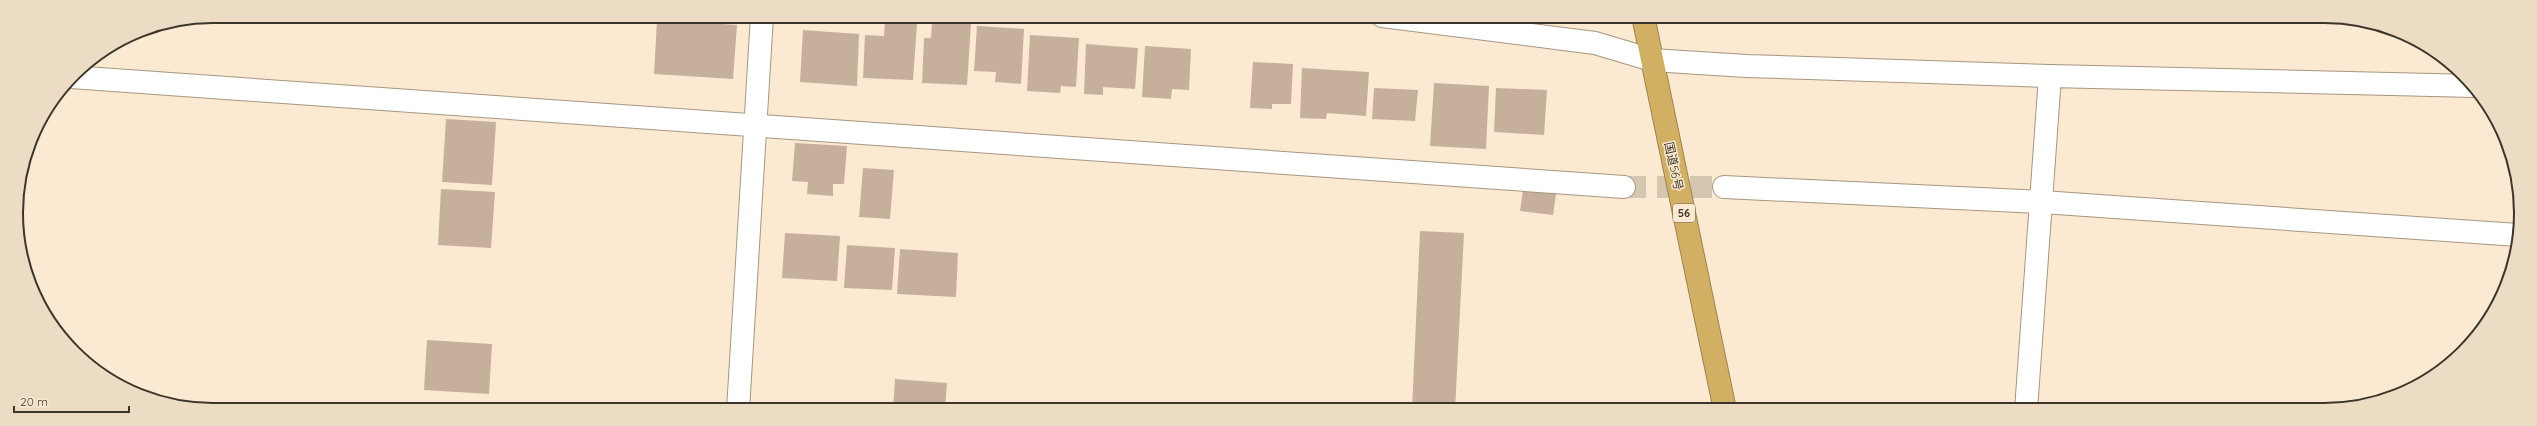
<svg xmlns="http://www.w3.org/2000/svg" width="2537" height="426" font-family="Quicksand,'Noto Sans JP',sans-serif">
<rect width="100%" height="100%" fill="#fbead1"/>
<!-- water -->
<path fill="#90dbed" stroke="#76a9b3" d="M2105,16h232l13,4z"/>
<!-- building -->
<g fill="#c6b09c">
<path d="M657,20l80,5 -4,54 -79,-5z"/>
<path d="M885,22l32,2 -4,56 -50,-2 2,-43 19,1z"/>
<path d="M932,22l39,2 -4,61 -45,-2 2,-45h7z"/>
<path d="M977,26l47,3 -3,55 -26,-2 1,-10 -22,-1z"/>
<path d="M803,30l56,4 -2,52 -57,-4z"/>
<path d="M1030,35l49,3 -3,49 -15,-1 -1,7 -33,-2z"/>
<path d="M1086,44l52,4 -3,41 -32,-2v8l-19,-1z"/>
<path d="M1145,46l46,3 -2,41 -17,-1 -1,10 -29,-2z"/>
<path d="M1253,62l40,2 -2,40h-19v5l-22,-1z"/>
<path d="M1302,68l67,4 -3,44 -39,-3 -1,6 -26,-1z"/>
<path d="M1434,83l55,3 -3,63 -56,-3z"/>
<path d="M1374,88l44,2 -3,31 -43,-2z"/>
<path d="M1496,88l51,2 -3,45 -50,-3z"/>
<path d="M446,119l50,3 -4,63 -50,-3z"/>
<path d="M795,143l52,3 -3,38h-11v12l-26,-2 1,-12 -16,-1z"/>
<path d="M863,168l31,2 -4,49 -31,-2z"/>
<path d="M1524,183l33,4 -4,28 -33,-4z"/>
<path d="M441,189l54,3 -4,56 -53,-3z"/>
<path d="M1420,231l44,2 -9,177h-43z"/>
<path d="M785,233l55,3 -3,45 -55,-3z"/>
<path d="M847,245l48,3 -3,42 -48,-2z"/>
<path d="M900,249l58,4 -2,44 -59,-3z"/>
<path d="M427,340l65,4 -3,50 -65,-4z"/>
<path d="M895,379l52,4 -2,27h-52z"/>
</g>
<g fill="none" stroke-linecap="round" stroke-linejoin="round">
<!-- street-tunnel -->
<path stroke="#d5c6b0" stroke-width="22" stroke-dasharray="22 11" stroke-linecap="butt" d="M1624,187h100"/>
<defs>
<g id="street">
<path d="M1382,16l213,27 57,17 94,6 304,10"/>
<path d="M71,77l1553,110"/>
<path d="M1724,187l318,15 476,33"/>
<path d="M738,410l24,-394"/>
<path d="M2026,410l24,-334 424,10"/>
</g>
<path id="highway" d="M1643,16l82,394"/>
</defs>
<!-- street casing -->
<use href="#street" stroke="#a69780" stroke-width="24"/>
<!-- highway casing -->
<use href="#highway" stroke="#9d854f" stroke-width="24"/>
<!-- street -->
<use href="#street" stroke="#fff" stroke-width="22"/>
<!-- highway -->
<use href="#highway" stroke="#d2b063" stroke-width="22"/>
</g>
<g text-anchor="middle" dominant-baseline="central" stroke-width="3" stroke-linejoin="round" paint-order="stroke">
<!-- shield labels -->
<rect fill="#fbead1" stroke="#756b5d" stroke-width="1" x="1673" y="204" width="22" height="18" rx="3"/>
<g font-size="11" font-weight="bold" fill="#3b352b">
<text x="1684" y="213">56</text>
</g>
<!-- street labels -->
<g font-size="12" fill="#3b352b" stroke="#fbead1">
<text transform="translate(1674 166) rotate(78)">国道56号</text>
</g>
</g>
<!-- crop -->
<path d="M0 0H2537V426H0ZM213 23H2324A190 190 0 0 1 2514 213V213A190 190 0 0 1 2324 403H213A190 190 0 0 1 23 213V213A190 190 0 0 1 213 23Z" fill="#ecdcc4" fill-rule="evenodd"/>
<path fill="none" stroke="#3b352b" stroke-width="2" d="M213 23H2324A190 190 0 0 1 2514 213V213A190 190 0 0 1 2324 403H213A190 190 0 0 1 23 213V213A190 190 0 0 1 213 23Z"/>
<!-- scale -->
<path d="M14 406v6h115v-6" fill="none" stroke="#3b352b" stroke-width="2"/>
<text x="20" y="406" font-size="12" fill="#3b352b" stroke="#fbead1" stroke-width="3" paint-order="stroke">20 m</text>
</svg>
